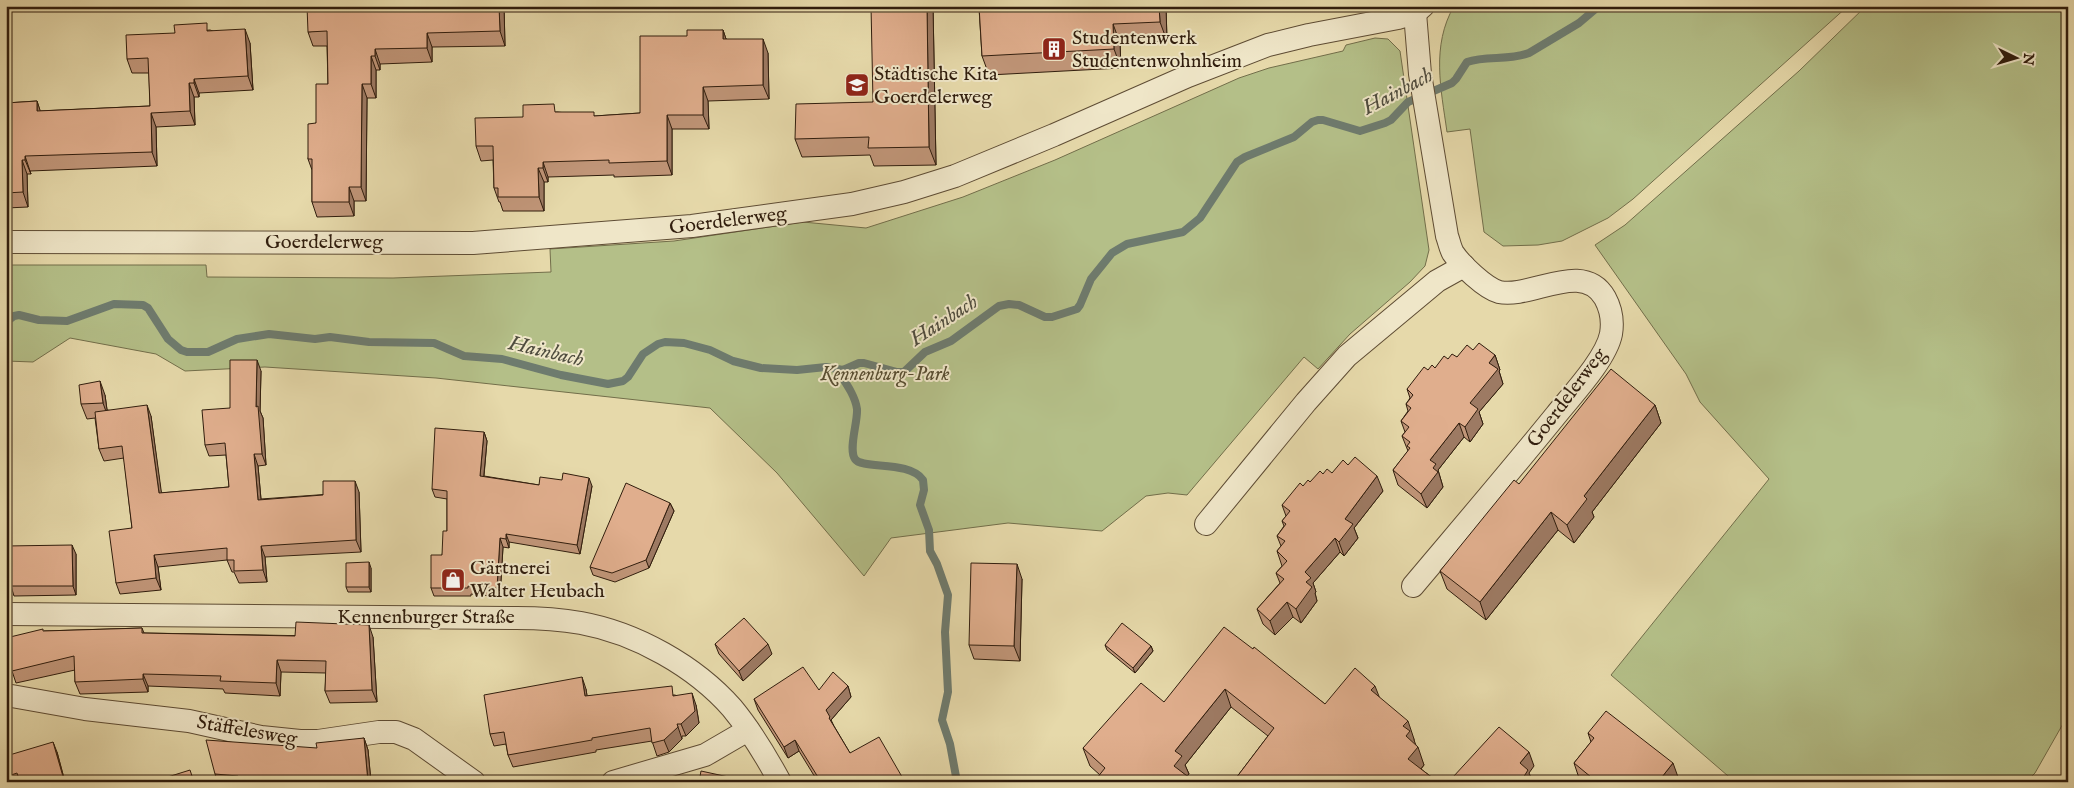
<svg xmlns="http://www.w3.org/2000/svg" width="2074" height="788" font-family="'IM FELL English',serif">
<rect width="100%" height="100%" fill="#e6d9aa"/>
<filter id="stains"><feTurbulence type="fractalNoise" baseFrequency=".004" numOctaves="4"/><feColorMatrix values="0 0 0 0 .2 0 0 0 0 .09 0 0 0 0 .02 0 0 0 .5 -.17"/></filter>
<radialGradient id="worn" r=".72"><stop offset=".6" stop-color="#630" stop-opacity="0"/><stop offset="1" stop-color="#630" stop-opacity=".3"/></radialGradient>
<!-- green -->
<g fill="#b4bf88" stroke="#726e4a">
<path d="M1454,6h394l-215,193 -25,19 -46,23 -24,4 -35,1 -19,-14 -14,-103 -23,3c-6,-43 -16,-86 7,-126z"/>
<path d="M1866,6h202v709l-33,58 -9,9h-291l-124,-107 158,-196 -69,-77 -14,-28 -91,-129 30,-20 174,-154z"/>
<path d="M1375,38l13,1 12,12 29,199 -4,16 -15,16 -60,52 -32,35 -14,-12 -117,138 -19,-2 -22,3 -44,35 -94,-8 -117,15 -27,38 -87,-103 -67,-65 -274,-30 -171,-11 -80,4 -29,-17 -86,-16 -37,24 -27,-1v-96h200l1,12 186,1 158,-6 -1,-23 124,-8 129,-19 63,6 97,-31 92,-37 184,-82 30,-10 74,-17 3,-6z"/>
</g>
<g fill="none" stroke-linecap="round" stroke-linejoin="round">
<!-- stream -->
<g stroke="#6e7b6e" stroke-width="8">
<path d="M6,322l8,-6 5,-1 20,5 28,1 47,-17 29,1 5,3 20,31 13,11 6,2h21l29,-13 32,-5 46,5 15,-2 39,5 65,1 30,13 38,3 59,16 47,9 15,-3 5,-4 15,-23 15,-10 7,-2 19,1 26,7 23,11 28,7 36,2 29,-3 17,3 16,-7h5l33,9h7l21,-20 26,-11 48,-35 10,-2 10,1 26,12h7l25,-8 3,-4 11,-26 21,-26 15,-9 56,-12 17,-14 37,-56 8,-5 49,-20 18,-15 6,-2h5l37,11 25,-8 6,-3 17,-18 44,-19 4,-4 11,-17c19,-7 42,-1 62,-9l50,-30 20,-17"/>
<path d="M838,371c7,11 17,24 19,38 1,13 -9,40 -2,50 7,11 54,1 68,21l1,10 -4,15 9,25 1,21 7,13 11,31 -3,37 3,60 -6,28 8,24 7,38"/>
</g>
<defs>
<g id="minor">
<path d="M6,242l467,1 219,-17 160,-22 52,-12 51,-16 99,-41 134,-59 80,-31 41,-10 89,-17 17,-5 8,-7"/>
<path d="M1206,524l100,-122 41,-46 90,-75 27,-15"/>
<path d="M1413,586c48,-57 96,-113 143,-171 16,-20 50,-56 55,-81 2,-12 0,-25 -6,-36 -22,-39 -74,1 -106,-6 -14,-4 -38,-27 -46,-39 -3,-5 -4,-12 -6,-17l-27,-162 -5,-61"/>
<path d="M6,614l510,4c22,0 43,1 65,5 55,10 114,43 151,85 19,23 34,48 48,74"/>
<path d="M6,695l79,14 104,12 72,16 39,4h18l61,-9h17l18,7 60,43"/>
<path d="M613,782l92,-27 43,-25"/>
</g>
</defs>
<!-- minor casing -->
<use href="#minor" stroke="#5e4c34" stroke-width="24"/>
<!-- minor -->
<use href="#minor" stroke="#efe6c8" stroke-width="22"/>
</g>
<!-- wall -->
<g fill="#c19679" stroke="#301d0d">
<path d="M504,6l1,40 -73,1v15l-52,2v6h-4v28h-9l-1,103h-12v15l-37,1 -5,-15v-32l-4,-11 8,-36 12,-39 -1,-38h-14l-5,-14z"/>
<path d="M933,6l3,159 -62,1 -4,-11 -68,2 -7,-18 78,-37z"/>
<path d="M965,6h201l1,35 -47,2 1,25 -132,7 -7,-19 -3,-48h-13z"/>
<path d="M210,30l40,13 3,47 -54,3v4h-5l1,28 -39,2 1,39 -127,5 1,3h-4l1,33 -22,1v-105l31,-2 3,10 110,-5 -1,-33h-17l-5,-14 48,-26z"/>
<path d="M723,30l3,9 42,14 1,46 -61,2 1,28h-37v46l-58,2v-2l-66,2v5h-4v29h-41l-3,-9h-1l-5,-14 -1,-28 -12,1 -5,-15 47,-29 34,-5 38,4 45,-3 47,-77z"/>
<path d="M1473,350l22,5 5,15 -1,1 4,13 -24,28 4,12 -13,18 -6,-5 -26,33 5,17 -16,21 -29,-23 -5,-15 15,-19 -6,-15 3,-4 -4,-11 7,-10 -2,-7 4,-6 -3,-9 21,-19 7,-2 13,-9 9,-2z"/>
<path d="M261,371l-1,40 3,7 3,47 -8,1 3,33 98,-7 2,60 -96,5 2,25 -28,1 -5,-11h-2l-5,-12 -69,7 3,23 -41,4 -4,-11 16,-55 -8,-70 -20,3 -5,-12 -4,-31 -8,1 -6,-15 24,-9 2,15 44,6 10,77 68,-6 -3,-32 -17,1 -4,-11 25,-37z"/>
<path d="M1655,405l6,18 -69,89 2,5 -20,26 -16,-13 -72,90 -39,-31 -7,-18 79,-87z"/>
<path d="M484,432l3,9 -3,35 55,9 53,1 -12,68 -71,-12v6l-6,-1 -3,50 -29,-3v2h-37l-3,-8 11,-33 5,-24v-32l-12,-2 -3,-8z"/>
<path d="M1348,465l35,26 -29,37 4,10 -14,18 -4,-4 -27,31 3,9 -1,1 2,8 -16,22 -8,-6 -18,18 -12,-11 -6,-15 23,-26 -4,-10 6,-7 -5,-15 4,-5 -4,-10 7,-10 -2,-5 4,-5 -4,-11 21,-19 7,-4 13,-8 9,-1z"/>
<path d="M670,503l4,8 -25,57 -34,14 -22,-7 -3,-8z"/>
<path d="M6,546l70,8v41l-62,1 -3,-10v-7l-5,1z"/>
<path d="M371,568v24h-23l-2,-5z"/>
<path d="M1022,579l-2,82 -46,-2 -5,-14z"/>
<path d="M142,628l2,5 229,4 4,65 -47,1 -5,-12 1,-18 -45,-1 -1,24 -55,-3 -2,-4 -75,-3v6l-68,2 -5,-12v-12l-59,13 -4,-12 32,-40z"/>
<path d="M715,644l57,10 -29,27 -24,-27z"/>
<path d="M1105,645l46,1 2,5 -18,22 -28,-23z"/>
<path d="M1253,649l72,55 55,-6 34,41v1l1,5 9,20 -3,4 13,10 1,3h-202l35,-46 -37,-29 -46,58 4,9 -2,2 8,6h-97l-1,-4 3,-3 -10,-9 -7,-18 81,-46z"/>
<path d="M848,686l3,11 -20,23 3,6 16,27 55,29h-87l-19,-31 -11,7 -30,-48 -4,-11z"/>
<path d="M586,689l1,7 88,-1 21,10 3,18 -13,13h-4v3l-13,13 -12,4 -5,-15 -56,9v2l-83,15 -5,-12 -2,-11 -12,2 -4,-12z"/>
<path d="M1588,733l90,44 -4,5h-90l-5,-4 -5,-15 17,-21z"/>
<path d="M364,738l4,12 3,32h-153l-3,-8z"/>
<path d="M57,752l8,30h-52l-7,-21z"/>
</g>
<!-- shaded-wall -->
<g fill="#9d7a63" stroke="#301d0d">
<path d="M499,6h5l1,40 -5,-15z"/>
<path d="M927,6h6l3,159 -7,-18z"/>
<path d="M1159,6h7l1,35 -7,-19z"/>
<path d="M1113,24l7,19 1,25 -7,-19z"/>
<path d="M245,29l5,14 3,47 -5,-14z"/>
<path d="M723,30l5,15 -5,-6z"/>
<path d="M427,33l5,14v15l-5,-14z"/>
<path d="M763,39l5,14 1,46 -6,-14z"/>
<path d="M375,49l5,15v6l-5,-14z"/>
<path d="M371,56l5,14v28l-5,-14z"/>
<path d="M194,79l5,14v4l-5,-14z"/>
<path d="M189,83l5,14 1,28 -5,-14z"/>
<path d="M362,84l5,14 -1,103 -5,-14z"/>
<path d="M703,87l5,14 1,28 -6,-14z"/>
<path d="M37,101l5,15 -5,-5z"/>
<path d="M151,113l5,14 1,39 -5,-14z"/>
<path d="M667,115l5,14v46l-5,-14z"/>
<path d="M25,156l6,18 -6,-14z"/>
<path d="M22,160l5,14 1,33 -5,-15z"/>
<path d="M543,162l5,15v5l-5,-14z"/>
<path d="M538,168l6,14v29l-5,-14z"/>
<path d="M349,187l5,14v15l-5,-14z"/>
<path d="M1495,355l5,15 -1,1 4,13 -24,28 4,12 -13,18 -5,-15 5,-24 19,-40z"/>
<path d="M257,360l4,11 -1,40 3,7 3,47 -4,-11 -6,-47z"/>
<path d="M100,381l5,14 3,22 -5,-14z"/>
<path d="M147,405l4,11 12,88 -4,-11z"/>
<path d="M1655,405l6,18 -69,89 2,5 -20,26 -7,-18 17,-29z"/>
<path d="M1459,423l5,14 -26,33 5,17 -16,21 -6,-14 9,-34z"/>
<path d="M484,432l3,9 -4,43 -3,-8z"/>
<path d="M254,454l4,12 4,45 -4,-11z"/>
<path d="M1377,476l6,15 -29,37 4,10 -14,18 -5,-14 6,-23z"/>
<path d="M589,478l3,8 -12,68 -3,-9z"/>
<path d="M355,481l4,11 2,60 -5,-12z"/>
<path d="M670,503l4,8 -25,57 -3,-8z"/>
<path d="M1551,512l7,18 -72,90 -6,-18z"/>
<path d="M506,534l3,8v6l-3,-9z"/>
<path d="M500,538l3,9 -3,50 -3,-9z"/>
<path d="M1335,538l5,14 -27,31 3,9 -1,1 2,8 -16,22 -5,-14 10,-27 -1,-10z"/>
<path d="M72,545l4,9v41l-3,-9z"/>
<path d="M261,546l4,11 2,25 -4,-12z"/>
<path d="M154,555l4,12 3,23 -5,-12z"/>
<path d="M369,562l2,6v24l-2,-5z"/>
<path d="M1017,564l5,15 -2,82 -6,-15z"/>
<path d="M1287,602l6,15 -18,18 -5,-14z"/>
<path d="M369,625l4,12 4,65 -5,-12z"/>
<path d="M768,644l4,10 -29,27 -4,-10z"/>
<path d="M1151,646l2,5 -18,22 -2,-5z"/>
<path d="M277,660l4,12 -1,24 -4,-13z"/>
<path d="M143,674l5,12v6l-5,-13z"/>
<path d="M582,677l4,12 3,20 -4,-13z"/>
<path d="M848,686l3,11 -20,23 3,8 -1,1 -7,-19z"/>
<path d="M1375,686l7,18 -11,-14z"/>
<path d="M1225,689l6,18 -46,58 4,9 -7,8 -8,-16 1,-15z"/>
<path d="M692,693l4,12 3,18 -13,13 -5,-12z"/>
<path d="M1408,721l6,18v1l3,8 1,-1 6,18 -10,12 -6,-18 -2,-23 -3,-10z"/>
<path d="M677,724l5,15 -13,13 -5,-12z"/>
<path d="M364,738l4,12 3,32h-3z"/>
<path d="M795,740l4,11 -11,7 -4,-11z"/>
<path d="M53,742l4,10 8,30 -1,-2z"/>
<path d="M1529,752l5,14 -5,7 4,9h-9l-4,-19z"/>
<path d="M1673,763l5,14 -4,5h-16z"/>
</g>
<!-- building -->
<g fill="#e0ae8d" stroke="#301d0d">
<path d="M307,6h192l1,25 -73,2v15l-52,1v7h-4v28h-9l-1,103h-12v15h-37v-43h-4v-35l8,-1v-39h12l-1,-53 -19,1z"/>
<path d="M871,6h56l2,141 -61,1 1,-11 -74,2 1,-35 77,-2z"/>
<path d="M979,6h180l1,16 -47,2 1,25 -132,7z"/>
<path d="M207,23v8l38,-2 3,47 -54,3v4h-5l1,28 -39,2 1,39 -127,4v4h-3l1,32 -17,1v-90l31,-2v10l113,-5 -2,-48 -21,1 -1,-24 49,-2 -1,-8z"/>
<path d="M687,30h36v9h40v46l-60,2v28h-36v46l-58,2v-3l-66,2v6h-5l1,29h-41v-9h-4l-1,-42h-17l-1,-28 48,-1v-12l31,-1 1,8h39v4l46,-3v-77h47z"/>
<path d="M1479,343l16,12 -6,8 9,6 -28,34 8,6 -13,18 -6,-4 -29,37 6,4 -3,4 5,4 -17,22 -28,-24 17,-22 -3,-2 3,-4 -8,-6 7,-9 -8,-6 10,-13 -5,-4 7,-9 -6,-6 17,-22 4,3 4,-5 3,3 9,-12 4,3 4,-5 5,3 10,-12 6,5z"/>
<path d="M230,360h27l-1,47 2,-1 4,48h-8l4,46 65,-5v-14h32l1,59 -95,6 2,24 -29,1v-11h-7v-12l-73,7 2,23 -40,5 -7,-52 23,-3 -10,-82 -23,3 -4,-37 52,-7 12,88 70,-6 -4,-44 -20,2 -3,-35 28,-2z"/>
<path d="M1611,369l44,36 -71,91 3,3 -20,26 -16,-13 -71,90 -40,-31 74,-91 5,4z"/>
<path d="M100,381l3,22 -22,1 -2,-19z"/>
<path d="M435,428l49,4 -4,44 59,9 1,-8 22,3 1,-7 26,5 -12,67 -71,-11v5l-6,-1 -3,50 -29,-2v2h-37v-33h11l1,-24h4v-40l-15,-2z"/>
<path d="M1355,457l22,19 -32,43 8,5 -14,18 -4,-4 -30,34 6,6 -5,4 6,5 -16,22 -9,-7 -17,19 -13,-12 27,-30 -8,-6 11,-12 -10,-10 8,-10 -8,-5 9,-12 -4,-3 8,-10 -8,-6 18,-22 3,3 5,-6 2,2 10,-11 3,3 4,-5 5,4 11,-13 5,5z"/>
<path d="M626,483l44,20 -24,57 -34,13 -22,-6z"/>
<path d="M72,545l1,41h-62v-17l-5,1v-24z"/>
<path d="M369,562v25h-23v-24z"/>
<path d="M971,563l46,1 -3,82 -45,-1z"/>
<path d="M744,618l24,26 -29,27 -24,-27z"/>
<path d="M296,622l73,3 3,65 -47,1 1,-30 -49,-1 -1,23 -56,-2 1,-5 -78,-2v5l-68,3 -1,-26 -62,15 -6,-20v-13l37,-9v2l99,-3v5l153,3z"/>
<path d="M1122,623l29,23 -18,22 -28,-23z"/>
<path d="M1224,627l29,22 1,-2 71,57 30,-36 20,18 -4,4 37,31 -5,5 7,5 -4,5 12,11 -10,12 26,20 -3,3h-198l41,-54 -49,-39 -50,62 7,5 -8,10 21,16h-93l-5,-4 8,-10 -22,-20 58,-65 23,19z"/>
<path d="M803,667l16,23 14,-18 15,14 -22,24 4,7 -1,1 21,35 29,-16 26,45h-84l-26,-42 -11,7 -30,-48z"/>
<path d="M582,677l3,19 87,-10 1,10 19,-3 3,18 -14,13h-4l1,3 -14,13 -12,3 -2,-15 -58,10v2l-84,15 -4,-23 -14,2 -6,-39z"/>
<path d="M1606,711l67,52 -15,19h-61l-23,-19 20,-25 -6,-5z"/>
<path d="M1499,727l30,25 -9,11 8,7 -5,8 5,4h-69l-6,-5z"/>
<path d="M364,738l4,44h-129l-1,-6 -23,-2 -9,-34 111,8 -1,-5z"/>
<path d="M53,742l11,38 -4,2h-40l-3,-9 -6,2 -5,-14v-5z"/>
<path d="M190,770l4,12h-39v-1z"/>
<path d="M701,771l46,10v1h-48z"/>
<path d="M420,778v4h-30z"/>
</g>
<!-- icons -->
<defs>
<symbol id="building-square" viewBox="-11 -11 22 22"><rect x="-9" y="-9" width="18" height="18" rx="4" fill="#8f2418" stroke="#efe6c8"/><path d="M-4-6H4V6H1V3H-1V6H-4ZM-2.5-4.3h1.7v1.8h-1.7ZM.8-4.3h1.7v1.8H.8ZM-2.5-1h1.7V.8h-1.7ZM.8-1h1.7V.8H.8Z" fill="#fff"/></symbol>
<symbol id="school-square" viewBox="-11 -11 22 22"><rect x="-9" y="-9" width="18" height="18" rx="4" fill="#8f2418" stroke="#efe6c8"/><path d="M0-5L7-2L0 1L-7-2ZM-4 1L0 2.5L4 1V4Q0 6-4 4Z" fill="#fff"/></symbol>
<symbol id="shop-square" viewBox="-11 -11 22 22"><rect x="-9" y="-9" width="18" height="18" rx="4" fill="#8f2418" stroke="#efe6c8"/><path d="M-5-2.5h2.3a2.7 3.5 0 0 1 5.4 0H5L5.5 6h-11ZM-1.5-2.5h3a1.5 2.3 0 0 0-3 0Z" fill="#fff"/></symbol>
</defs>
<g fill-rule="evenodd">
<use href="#building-square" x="1040" y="35" width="28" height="28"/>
<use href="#school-square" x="843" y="71" width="28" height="28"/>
<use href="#shop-square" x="439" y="566" width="28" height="28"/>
</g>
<g text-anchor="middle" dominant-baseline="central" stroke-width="4" stroke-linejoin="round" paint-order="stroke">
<!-- poi labels -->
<g font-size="20" fill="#301d0d" stroke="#efe6c8" text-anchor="start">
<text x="1072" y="38">Studentenwerk<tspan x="1072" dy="23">Studentenwohnheim</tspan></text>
<text x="874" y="74">Städtische Kita<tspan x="874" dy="23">Goerdelerweg</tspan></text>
<text x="470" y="568">Gärtnerei<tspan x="470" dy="23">Walter Heubach</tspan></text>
</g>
<!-- street labels -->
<g font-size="20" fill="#301d0d" stroke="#efe6c8">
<text transform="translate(728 221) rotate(-7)">Goerdelerweg</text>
<text x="324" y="242">Goerdelerweg</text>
<text transform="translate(1567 398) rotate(-53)">Goerdelerweg</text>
<text x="426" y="617">Kennenburger Straße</text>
<text transform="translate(247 731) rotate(10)">Stäffelesweg</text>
</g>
<!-- park labels -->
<g font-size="20" font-style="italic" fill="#584e32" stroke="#efe6c8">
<text x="885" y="374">Kennenburg-Park</text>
</g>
<!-- water labels -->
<g font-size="21" font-style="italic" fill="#4f4c3e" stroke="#efe6c8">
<text transform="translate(1398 92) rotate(-28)">Hainbach</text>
<text transform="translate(944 321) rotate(-33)">Hainbach</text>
<text transform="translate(546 352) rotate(13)">Hainbach</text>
</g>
</g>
<!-- margin -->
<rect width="2074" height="788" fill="none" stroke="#e6d9aa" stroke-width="25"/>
<rect x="8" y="8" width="2059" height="773" fill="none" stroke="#301d0d" stroke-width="2.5"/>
<rect x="12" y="12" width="2049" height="763" fill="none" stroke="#301d0d"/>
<!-- north arrow -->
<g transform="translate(2016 58) rotate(95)" stroke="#efe6c8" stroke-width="4" paint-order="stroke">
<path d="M0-4L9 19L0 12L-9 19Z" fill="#301d0d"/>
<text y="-8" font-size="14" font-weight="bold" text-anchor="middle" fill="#301d0d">N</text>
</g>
<rect width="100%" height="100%" filter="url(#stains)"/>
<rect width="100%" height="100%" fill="url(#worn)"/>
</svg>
